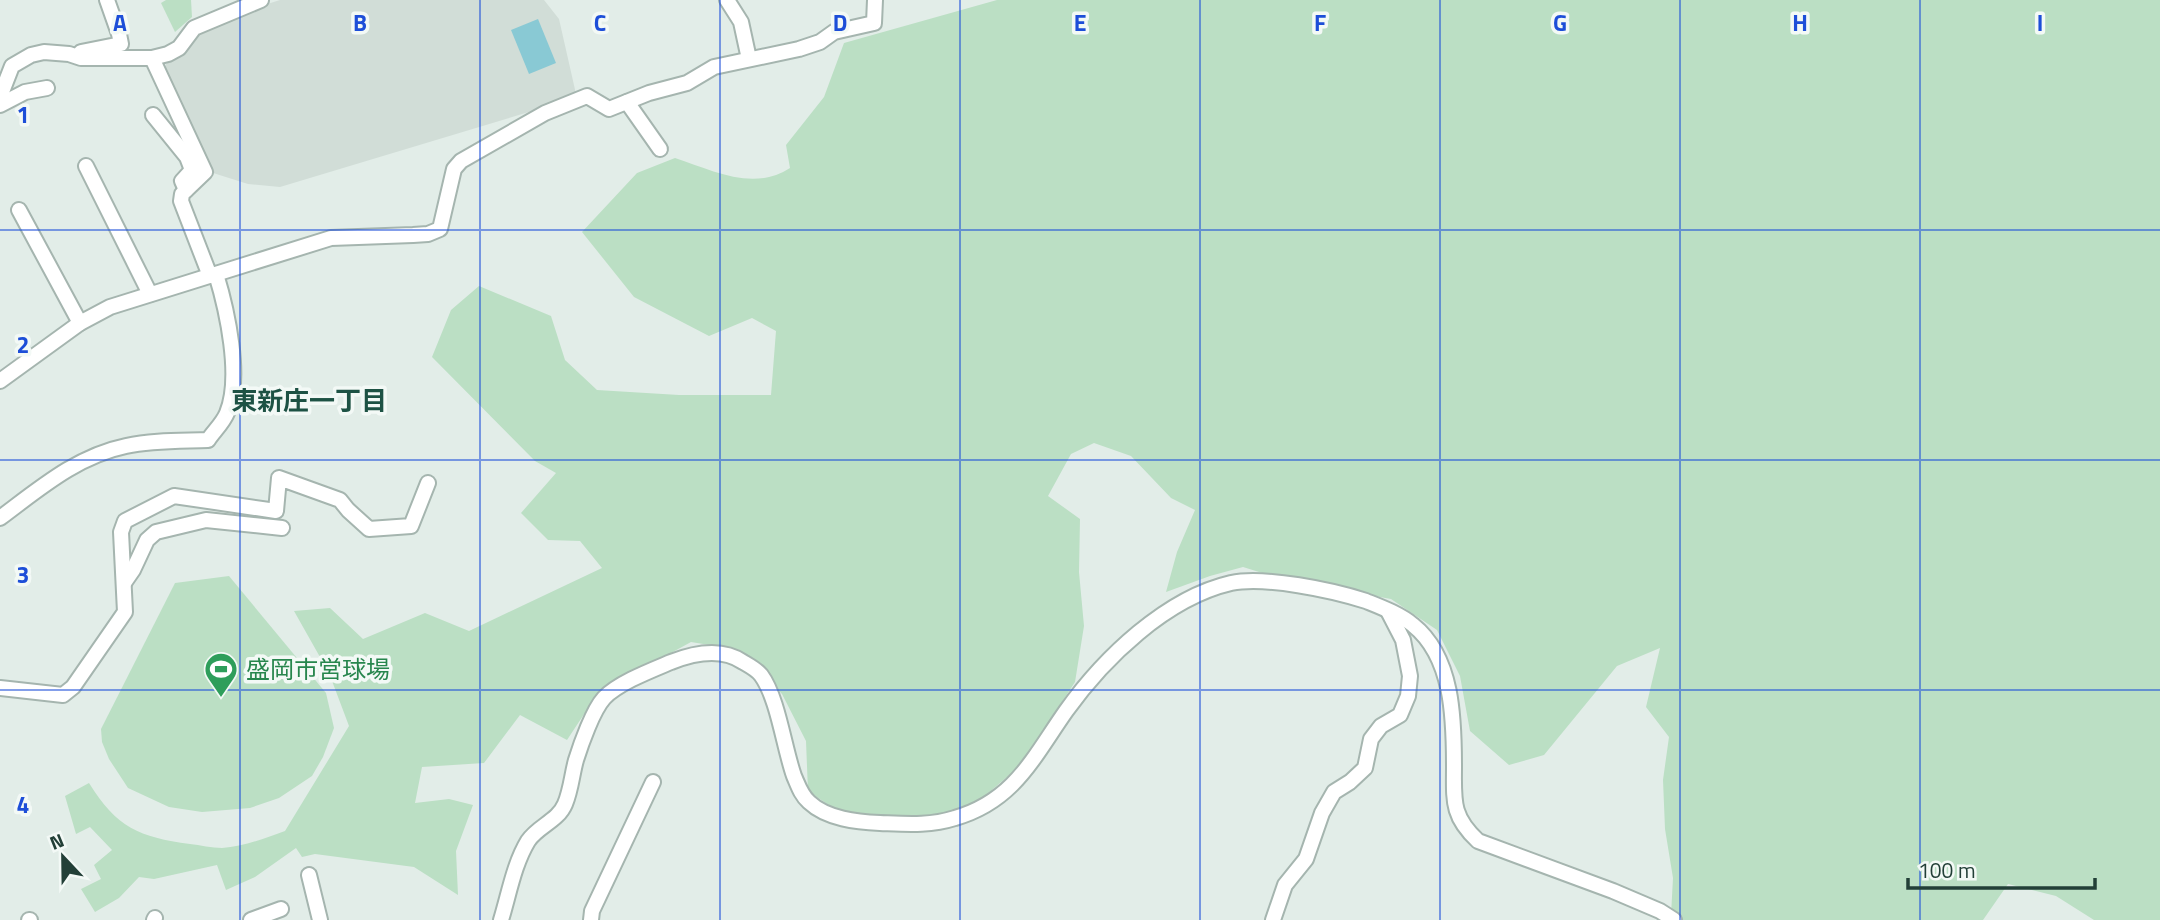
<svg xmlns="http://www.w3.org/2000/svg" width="2160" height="920" font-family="'Titillium Web','Noto Sans JP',sans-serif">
<rect width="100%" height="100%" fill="#e2ede8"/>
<!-- built -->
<path fill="#d1ddd7" d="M280,0h264l15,19 17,75 -34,14 -262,79 -32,-3 -38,-12 -46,-101 2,-7 16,-11 13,-19 50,-23z"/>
<!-- green -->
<g fill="#bbdfc4">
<path d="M166,0h25l1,17 -17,15 -14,-29z"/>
<path d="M997,0h1163v920h-66l-38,-24 -48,-12 -25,36h-304l-8,-5 2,-37 -8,-49 -2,-49 6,-43 -23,-30 14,-59 -43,18 -73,89 -35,10 -39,-34 -10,-55 -23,-46 -46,-31 -106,-19 -42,-13 -33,9 -44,16 11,-40 18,-42 -24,-12 -40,-42 -37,-13 -23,11 -23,42 32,23 -1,53 5,54 -9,56 -54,83 -35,30 -39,22 -105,-3 -34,-23 -2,-50 -24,-47 -42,-44 -49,-8 -93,51 -31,47 -47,-25 -36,48 -62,4 -7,36 34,-4 24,6 -17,46 2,44 -44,-28 -99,-13 -13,3 -6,-9 -41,29 -29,13 -9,-25 -63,14 -15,-2 -20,21 -24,14 -14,-23 20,-10 -7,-14 18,-15 -22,-23 -14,7 -11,-38 24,-13c28,45 50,54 101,61 10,1 22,4 32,4 21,-1 43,-10 63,-17l64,-105 -20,-53 -35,-62 36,-3 33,31 62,-26 44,18 133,-63 -22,-27 -32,-1 -27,-27 35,-40 -21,-12 -103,-104 19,-47 28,-24 72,30 14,44 32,30 82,5h92l5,-64 -24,-13 -43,18 -75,-39 -52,-65 55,-59 38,-15c37,12 78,34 115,10l-4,-23 38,-48 20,-54z"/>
<path d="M229,576l97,117 8,35 -11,29 -11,19 -33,22 -29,10 -48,4 -33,-5 -41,-19 -19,-29 -7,-17 -1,-13 74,-146z"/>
</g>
<!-- water -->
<path fill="#89c9d4" d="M538,19l18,44 -27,11 -18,-44z"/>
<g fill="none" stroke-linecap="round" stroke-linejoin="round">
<defs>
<g id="street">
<path d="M727,0l14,22 8,37"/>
<path d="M81,52l40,-8 -2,-10 -12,-34"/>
<path d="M152,58l53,114 -23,22 -1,7 29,75"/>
<path d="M0,97l12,-31 19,-11 13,-3 25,2 12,4h71l16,-4 11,-6 15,-20 67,-28"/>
<path d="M627,102l33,47"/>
<path d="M0,105l25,-13 22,-4"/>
<path d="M153,115l34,42 5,13 -10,11 4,9"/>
<path d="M86,166l64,128"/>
<path d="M19,210l61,113"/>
<path d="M0,381l80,-58 30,-16 221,-69 82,-3 15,-1 12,-5 14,-60 7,-8 84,-48 42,-17 22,13 40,-16 38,-10 27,-16 85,-18 21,-7 14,-10 40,-9 1,-23"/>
<path d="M0,518c39,-29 77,-62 126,-72 27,-6 55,-5 82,-6 6,-9 15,-17 19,-27 15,-36 0,-103 -11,-139"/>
<path d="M124,583l9,-13 14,-30 9,-8 50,-12 76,8"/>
<path d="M0,688l63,7 10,-8 52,-75 -4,-80 4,-11 49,-25 102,15 3,-33 61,22 8,10 21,19 42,-3 17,-43"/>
<path d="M309,875l11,45"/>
<path d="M29,920h1"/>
<path d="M154,920l1,-2"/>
<path d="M251,920l30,-11"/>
<path d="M501,920c8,-26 13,-56 27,-79 10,-15 30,-20 37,-37 6,-14 7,-30 11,-44 5,-16 17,-50 28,-62 14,-15 48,-28 67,-36 23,-9 50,-15 72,0 7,4 13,7 18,13 17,23 23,73 33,101 4,9 7,19 15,26 18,17 48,20 71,21 26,1 50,3 75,-5 59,-17 78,-60 111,-107 38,-53 100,-113 165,-128 34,-7 101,7 135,18 15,6 34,13 47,24 40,32 41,94 41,141 0,34 -3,50 24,75l135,50 47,20 14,9"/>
<path d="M591,920l1,-9 61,-129"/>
<path d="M1273,920l12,-35 21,-26 16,-46 12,-21 16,-10 15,-14 6,-29 10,-13 19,-11 8,-19 2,-20 -7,-36 -15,-29"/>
</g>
</defs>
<!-- street casing -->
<use href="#street" stroke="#a5b5af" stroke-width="18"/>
<!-- street -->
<use href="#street" stroke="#fff" stroke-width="14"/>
</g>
<!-- grid -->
<path fill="none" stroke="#1d4ed8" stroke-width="2" stroke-opacity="0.55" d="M240,0v920M480,0v920M720,0v920M960,0v920M1200,0v920M1440,0v920M1680,0v920M1920,0v920M0,230h2160M0,460h2160M0,690h2160"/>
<!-- icons -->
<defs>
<symbol id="stadium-pin" viewBox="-11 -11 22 30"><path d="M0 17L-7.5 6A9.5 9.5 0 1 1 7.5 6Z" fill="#2e9e5b" stroke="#f3f9f6"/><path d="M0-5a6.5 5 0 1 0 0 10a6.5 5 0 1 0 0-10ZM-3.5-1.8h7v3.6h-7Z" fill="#fff"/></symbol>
</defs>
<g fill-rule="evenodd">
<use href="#stadium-pin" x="202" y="650" width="38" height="52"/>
</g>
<g text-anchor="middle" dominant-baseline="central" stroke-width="7" stroke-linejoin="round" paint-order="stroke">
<!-- leisure labels -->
<g font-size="24" fill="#27864d" stroke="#f3f9f6" text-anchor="start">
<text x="246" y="669">盛岡市営球場</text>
</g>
<!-- neighbourhood labels -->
<g font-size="26" font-weight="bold" fill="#1d5244" stroke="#f3f9f6">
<text x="309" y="400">東新庄一丁目</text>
</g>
</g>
<g font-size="23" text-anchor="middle" font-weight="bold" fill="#1d4ed8" stroke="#f3f9f6" stroke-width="7" stroke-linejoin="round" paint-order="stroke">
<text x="120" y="31">A</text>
<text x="360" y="31">B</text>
<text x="600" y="31">C</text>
<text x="840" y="31">D</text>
<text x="1080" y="31">E</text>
<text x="1320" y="31">F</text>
<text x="1560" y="31">G</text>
<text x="1800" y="31">H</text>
<text x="2040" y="31">I</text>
<text x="23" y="123">1</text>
<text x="23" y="353">2</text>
<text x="23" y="583">3</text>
<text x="23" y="813">4</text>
</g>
<!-- north arrow -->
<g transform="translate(63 857) rotate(338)" stroke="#f3f9f6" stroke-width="5" paint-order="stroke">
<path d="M0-5L12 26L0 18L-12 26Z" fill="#223f37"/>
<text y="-10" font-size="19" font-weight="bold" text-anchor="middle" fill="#223f37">N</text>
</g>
<!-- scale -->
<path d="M1908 878v10h187v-10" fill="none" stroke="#223f37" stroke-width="3.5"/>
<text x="1918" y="878" font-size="21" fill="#223f37" stroke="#f3f9f6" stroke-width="5" paint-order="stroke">100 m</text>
</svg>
